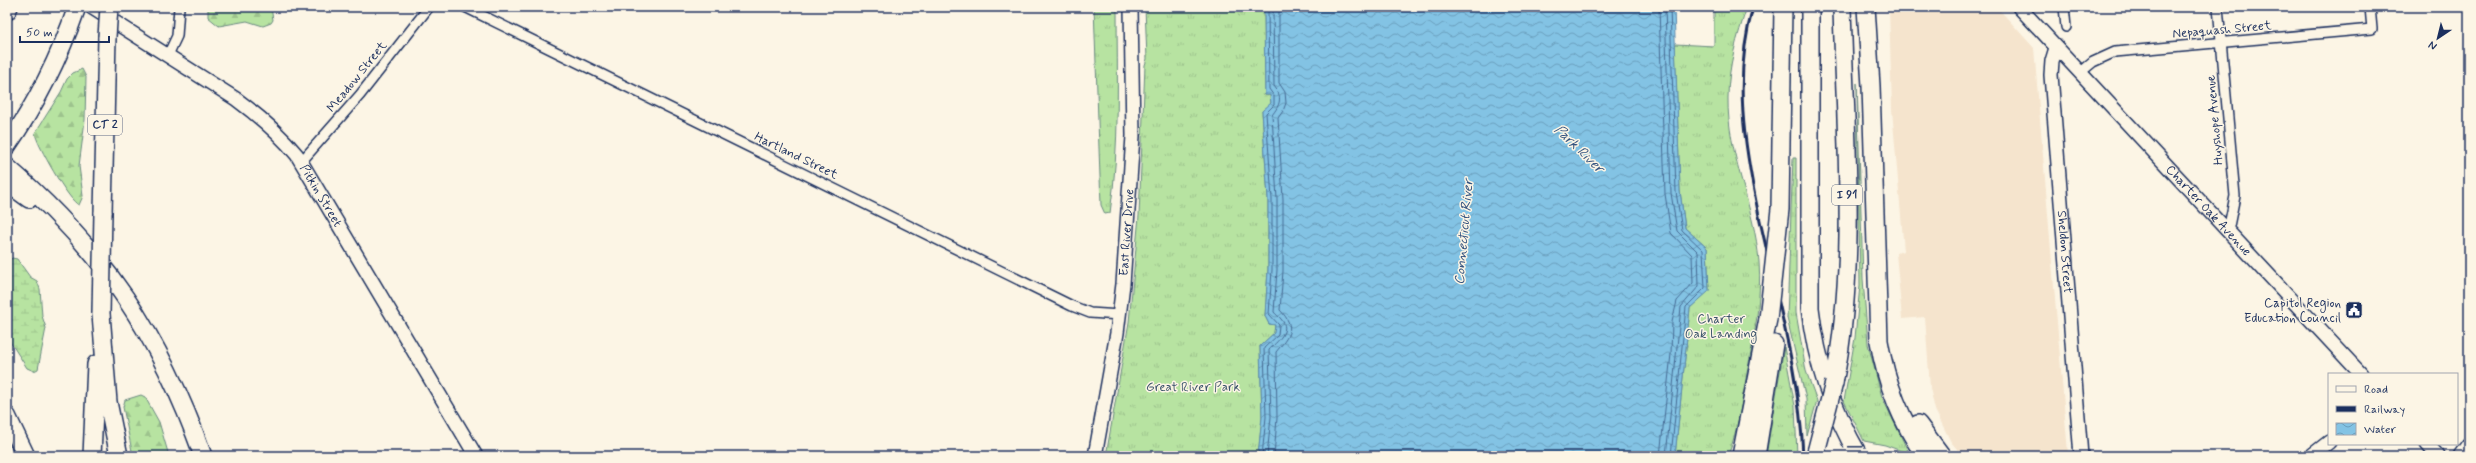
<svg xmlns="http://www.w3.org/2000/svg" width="2476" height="463" font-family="Mynerve,sans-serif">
<defs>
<pattern id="grass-tufts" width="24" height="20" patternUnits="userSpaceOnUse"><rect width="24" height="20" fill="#b7e3a1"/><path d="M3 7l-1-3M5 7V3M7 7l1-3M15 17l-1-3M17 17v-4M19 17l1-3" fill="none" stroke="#9dc38d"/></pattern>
<pattern id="forest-firs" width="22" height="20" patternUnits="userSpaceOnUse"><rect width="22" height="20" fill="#b7e3a1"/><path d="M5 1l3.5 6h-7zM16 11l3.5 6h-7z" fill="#9dc38d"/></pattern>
<pattern id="wetland-marsh" width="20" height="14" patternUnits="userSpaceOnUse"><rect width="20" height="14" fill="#b7e3a1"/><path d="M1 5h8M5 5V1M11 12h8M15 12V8" fill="none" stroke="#9dc38d"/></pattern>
<pattern id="water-waves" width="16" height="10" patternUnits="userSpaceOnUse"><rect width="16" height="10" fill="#83c3e4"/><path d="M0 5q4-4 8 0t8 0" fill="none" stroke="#6a9fbc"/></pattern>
</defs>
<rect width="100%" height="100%" fill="#fcf5e5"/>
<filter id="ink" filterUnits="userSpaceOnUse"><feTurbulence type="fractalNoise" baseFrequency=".025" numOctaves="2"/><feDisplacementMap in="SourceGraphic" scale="8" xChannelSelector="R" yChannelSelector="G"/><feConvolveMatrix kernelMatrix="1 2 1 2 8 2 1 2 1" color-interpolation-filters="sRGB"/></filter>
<g filter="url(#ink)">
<!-- built -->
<path fill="#f5e4cd" d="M1889,7h108l37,41 34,405 -2,3h-103l-12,-14 -16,-32 -5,-22 -5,-71 -23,2 -6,-66 8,-2 -12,-141z"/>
<!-- grass -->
<g fill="url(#grass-tufts)" stroke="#698980">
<path d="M1094,7h23c0,69 3,138 -7,206l-5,1 -4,-9z"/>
<path d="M1145,7h119l1,88h5l1,9 -9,7 6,87v72l-3,46 4,8h6l-1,9 -14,13 2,71 -4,39h-152l23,-134 10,-106 6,-151 2,-6z"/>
<path d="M1714,7h33c-10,30 -19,59 -19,91 -1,56 27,109 31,164 3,37 -5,75 -12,111 -5,28 -9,56 -19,83h-53l15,-148 19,-18 -2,-42 -22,-20 -5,-37 -5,-147 39,2z"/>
<path d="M1857,83l6,196 5,65 14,53 26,54 -1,2 -22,-8 -21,-4 -20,-40 11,-63 5,-53z"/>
<path d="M1793,158h3v155l10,58 11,30 -10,35 -1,-37 -19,-81z"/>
<path d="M1784,347l11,59 2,50h-31z"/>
</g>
<!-- forest -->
<g fill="url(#forest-firs)" stroke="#698980">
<path d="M208,7h63l2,13 -2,3 -8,3 -16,-5 -28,5 -11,-9z"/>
<path d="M82,69l4,8 -1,43 -6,46 4,30 -4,9c-10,-3 -43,-62 -44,-72l26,-41 6,-13 6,-6z"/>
<path d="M141,395l4,2 14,25 10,34h-36l-10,-49 2,-7z"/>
</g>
<!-- wetland -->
<path fill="url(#wetland-marsh)" stroke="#698980" d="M12,258l5,1 13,18 7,4 3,8 2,27 4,12 -8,41 -4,2 -7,-3 -20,-31v-74z"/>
<!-- water -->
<path fill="url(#water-waves)" stroke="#5988ae" d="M1264,7h410l6,184 5,37 22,20 2,43 -19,17 -15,148h-417l4,-39 -2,-71 14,-13 1,-8 -6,-1 -4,-8 3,-46v-72l-6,-87 9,-8 -1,-8h-5z"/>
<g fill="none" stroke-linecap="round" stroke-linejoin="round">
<!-- shore -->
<g stroke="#456a94" stroke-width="1">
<path d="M1659,7l6,187 6,39 21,22 1,28 -16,18 -5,21 -1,32 -11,102"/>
<path d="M1665,7l6,186 6,38 21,21 1,34 -18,21 -15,149"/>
<path d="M1670,7l6,185 6,38 21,20 2,38 -19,19 -15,149"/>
<path d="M1262,456l4,-39 -2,-69 14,-13 1,-10 -10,-11 3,-44v-71l-6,-86 8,-8v-9l-5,-7 -1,-82"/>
<path d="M1267,456l4,-39 -2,-67c7,-8 23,-19 12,-31 -2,-3 -5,-4 -7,-7l3,-42v-71l-5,-84c8,-10 11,-18 2,-29l-1,-79"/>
<path d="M1274,456l3,-38 -1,-66c13,-16 21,-24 4,-42l3,-39v-72l-5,-81 5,-7 3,-8 -1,-11 -6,-9v-76"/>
</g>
<defs>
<g id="street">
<path d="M465,7l607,299 18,7 30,2"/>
<path d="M2064,7l2,20"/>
<path d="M2218,7l17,189 -7,35"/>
<path d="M168,55l9,-19 2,-29"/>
<path d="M2081,72l12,-10 22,-10 257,-23 -2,-22"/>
<path d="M301,162l59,-67 69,-88"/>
</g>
<g id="secondary">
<path id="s1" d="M91,7l145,92c23,17 43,34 61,56l179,301"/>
<path id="s2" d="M2019,7l342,367"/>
<path id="s3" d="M2056,48l-4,13 -1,14 30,381"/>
<path d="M2427,444l11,12"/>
<path id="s4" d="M1095,456l22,-123 6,-49 10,-148 -2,-129"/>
<path d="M2311,456l18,-14"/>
</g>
<path id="primary" d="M2461,456l8,-11"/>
<g id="highway">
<path d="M1810,7v301c6,53 22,102 49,148"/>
<path d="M1866,7l5,79 8,255c7,42 22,80 46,115"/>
<path d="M7,11l2,-4"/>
<path d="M7,146c30,-43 53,-90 70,-139"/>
<path d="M7,167c97,84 153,168 196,289"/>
<path d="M7,183l22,16"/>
<path d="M103,213l4,-176"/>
<path d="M101,314l7,88 11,54"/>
<path d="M1834,383c24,-121 11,-253 8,-376"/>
<path d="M7,416l19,40"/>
<path d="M1918,424l24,32"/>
<path d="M92,456l4,-92"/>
<path d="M1741,456l27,-137"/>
<path d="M1756,456l18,-112"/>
</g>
</defs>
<!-- street casing -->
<use href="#street" stroke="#1b2f5e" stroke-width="12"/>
<!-- secondary casing -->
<use href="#secondary" stroke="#1b2f5e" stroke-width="16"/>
<!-- primary casing -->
<use href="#primary" stroke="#1b2f5e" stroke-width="18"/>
<!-- highway casing -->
<use href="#highway" stroke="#1b2f5e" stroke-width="20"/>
<!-- street -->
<use href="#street" stroke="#fcf5e5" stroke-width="9"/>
<!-- secondary -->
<use href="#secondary" stroke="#fcf5e5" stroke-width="13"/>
<!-- primary -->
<use href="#primary" stroke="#fcf5e5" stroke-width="15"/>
<!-- highway -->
<use href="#highway" stroke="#fcf5e5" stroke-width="17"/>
<!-- rail -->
<path stroke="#1b2f5e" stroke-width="3" d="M1753,7c-20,71 -9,138 6,209 17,79 41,159 44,240"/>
<defs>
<g id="highway-bridge">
<path d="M107,37l2,-30"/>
<path d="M101,314l2,-101"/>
<path d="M1768,319l12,-110 3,-202"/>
<path d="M1815,456l19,-73"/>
<path d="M1848,456h15"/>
</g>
</defs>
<!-- highway-bridge casing -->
<use href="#highway-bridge" stroke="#1b2f5e" stroke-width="20" stroke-linecap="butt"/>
<!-- highway-bridge -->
<use href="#highway-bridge" stroke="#fcf5e5" stroke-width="17"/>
</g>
</g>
<!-- icons -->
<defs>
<symbol id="civic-square" viewBox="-11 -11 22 22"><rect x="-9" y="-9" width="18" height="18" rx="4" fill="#1b2f5e" stroke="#fcf5e5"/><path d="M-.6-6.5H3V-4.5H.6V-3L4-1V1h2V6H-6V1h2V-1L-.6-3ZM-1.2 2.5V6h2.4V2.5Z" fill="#fff"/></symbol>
</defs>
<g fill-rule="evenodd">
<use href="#civic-square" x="2344" y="300" width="20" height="20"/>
</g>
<g text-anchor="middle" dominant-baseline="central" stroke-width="3" stroke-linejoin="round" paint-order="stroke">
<!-- shield labels -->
<g fill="#fcf5e5" stroke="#5e6a86" stroke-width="1">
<rect x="88" y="115" width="34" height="20" rx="3"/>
<rect x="1832" y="185" width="30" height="20" rx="3"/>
</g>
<g font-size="12" font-weight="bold" fill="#1b2f5e">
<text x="105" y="125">CT 2</text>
<text x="1847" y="195">I 91</text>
</g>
<!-- street labels -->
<g font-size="13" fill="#1b2f5e" stroke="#fcf5e5">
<text transform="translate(2222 30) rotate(-5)">Nepaquash Street</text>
<text transform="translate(357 77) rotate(-51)">Meadow Street</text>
<text transform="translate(2215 120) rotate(-95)">Huyshope Avenue</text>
<text transform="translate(796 156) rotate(26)">Hartland Street</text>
<text stroke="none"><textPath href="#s1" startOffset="302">Pitkin Street</textPath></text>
<text stroke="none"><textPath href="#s2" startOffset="278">Charter Oak Avenue</textPath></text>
<text stroke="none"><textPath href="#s4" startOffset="226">East River Drive</textPath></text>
<text stroke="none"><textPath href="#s3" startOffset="205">Sheldon Street</textPath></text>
</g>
<!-- poi labels -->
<g font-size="13" fill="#1b2f5e" stroke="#fcf5e5" text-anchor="end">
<text x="2341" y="303">Capitol Region<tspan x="2341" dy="15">Education Council</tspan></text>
</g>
<!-- park labels -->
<g font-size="13" fill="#3a536b" stroke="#fcf5e5">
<text x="1721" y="319">Charter<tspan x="1721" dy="15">Oak Landing</tspan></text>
<text x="1193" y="387">Great River Park</text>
</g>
<!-- water labels -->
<g font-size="14" font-style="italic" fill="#355480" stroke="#fcf5e5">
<text transform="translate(1579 149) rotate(44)">Park River</text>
<text transform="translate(1464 232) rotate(-85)">Connecticut River</text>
</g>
</g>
<!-- margin -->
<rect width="2476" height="463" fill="none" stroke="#fcf5e5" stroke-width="24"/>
<rect x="12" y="12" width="2452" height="439" fill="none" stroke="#1b2f5e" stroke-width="1.5" filter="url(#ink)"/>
<!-- legend -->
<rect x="2328" y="373" width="130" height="72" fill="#fcf5e5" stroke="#a2a6af"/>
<rect x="2336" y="386" width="20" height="6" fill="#fcf5e5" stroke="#a2a6af"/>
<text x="2364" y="393" font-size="12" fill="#1b2f5e">Road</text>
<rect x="2336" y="406" width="20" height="6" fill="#1b2f5e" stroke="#a2a6af"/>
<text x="2364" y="413" font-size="12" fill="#1b2f5e">Railway</text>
<rect x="2336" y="423" width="20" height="12" fill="url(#water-waves)" stroke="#a2a6af"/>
<text x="2364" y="433" font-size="12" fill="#1b2f5e">Water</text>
<!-- north arrow -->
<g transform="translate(2438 38) rotate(215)" stroke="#fcf5e5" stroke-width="3" paint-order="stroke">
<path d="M0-3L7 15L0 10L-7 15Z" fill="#1b2f5e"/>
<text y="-6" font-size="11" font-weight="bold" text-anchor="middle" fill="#1b2f5e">N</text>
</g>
<!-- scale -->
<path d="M20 36v6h89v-6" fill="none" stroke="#1b2f5e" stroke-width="2"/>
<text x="26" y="36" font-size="12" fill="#1b2f5e" stroke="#fcf5e5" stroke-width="3" paint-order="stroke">50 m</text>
</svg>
